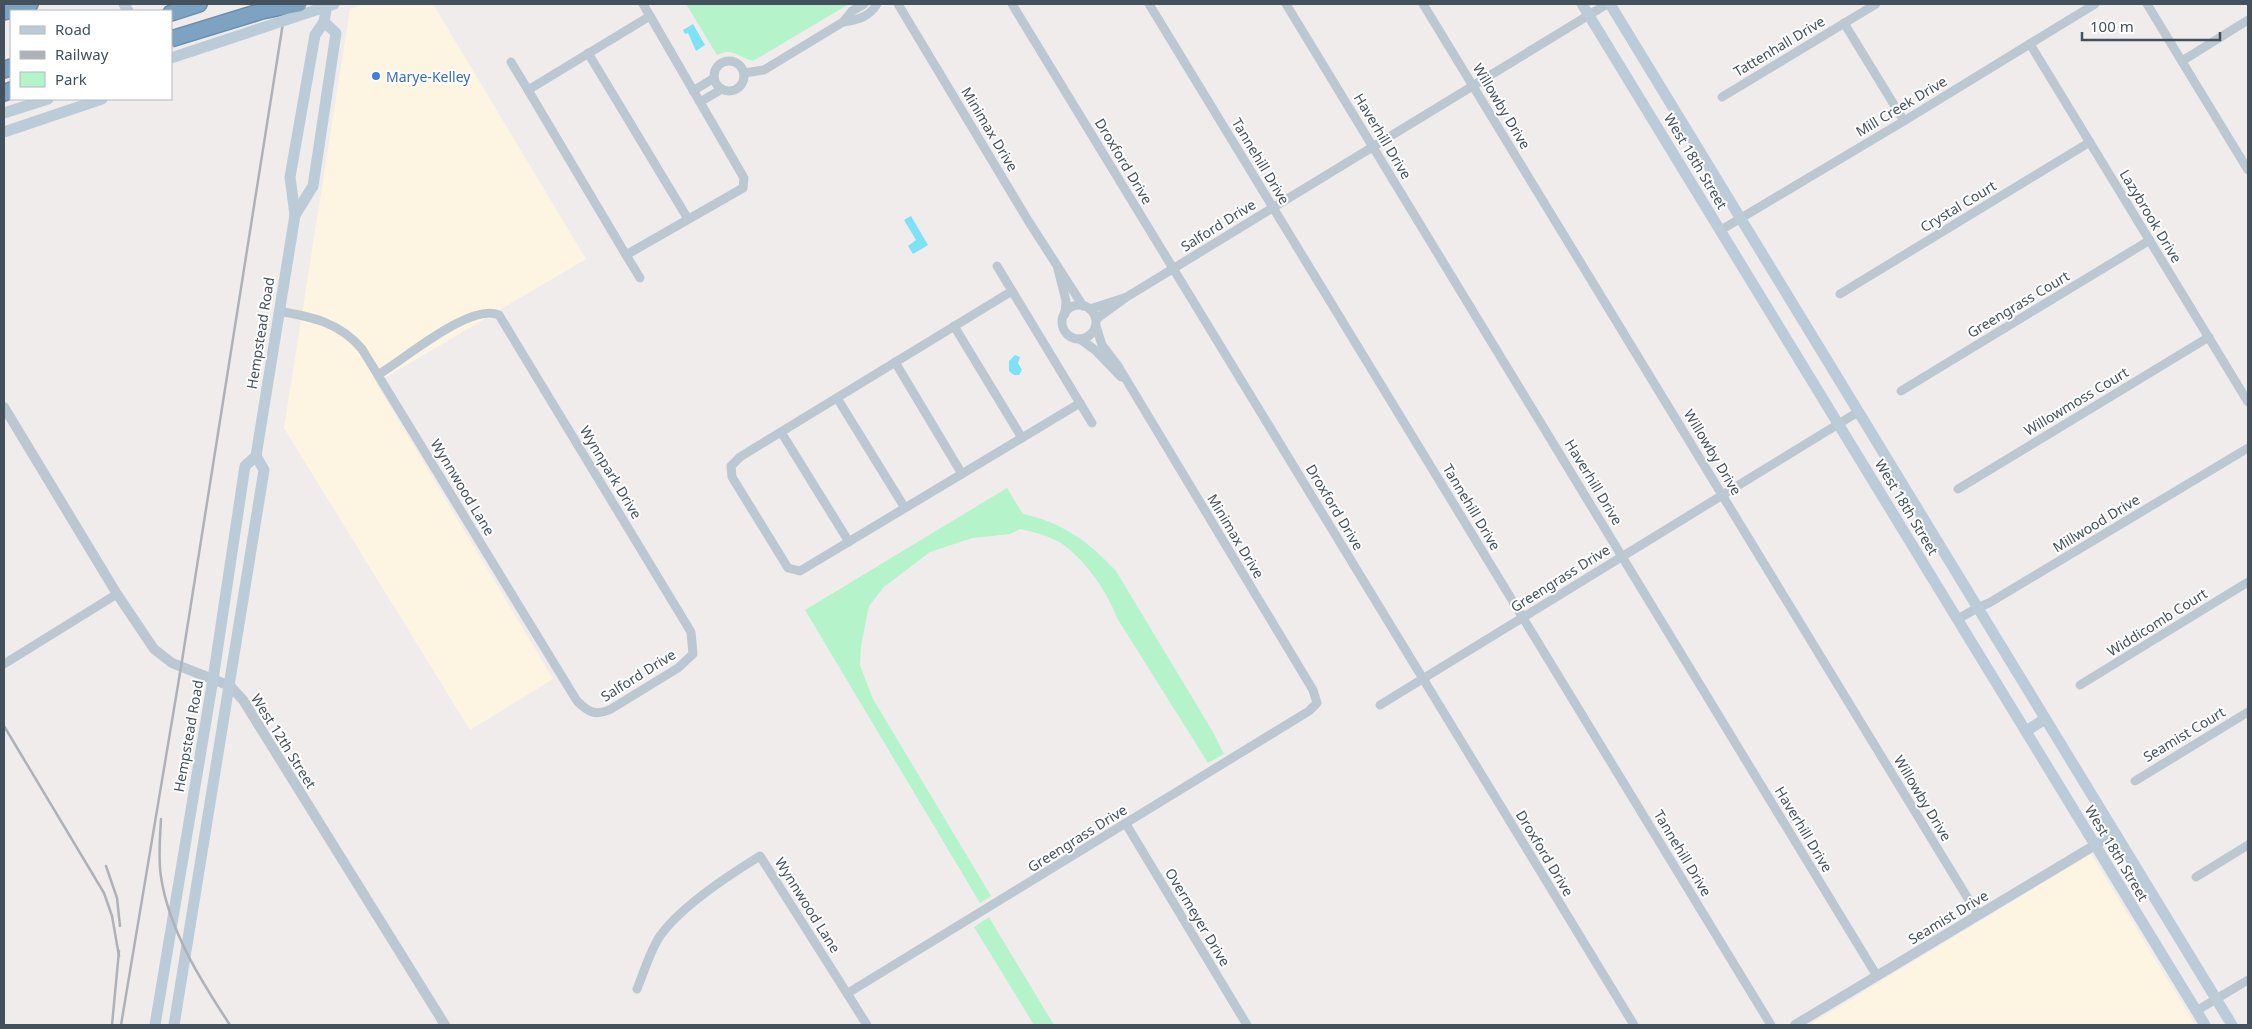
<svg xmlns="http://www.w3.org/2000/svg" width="2252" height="1029" font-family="'Noto Sans',sans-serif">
<rect width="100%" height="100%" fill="#f0ecec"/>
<!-- commercial -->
<g fill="#fef4e2">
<path d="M365,4h68l153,255 -210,124 177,296 -83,51 -186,-302 66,-419z"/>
<path d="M2091,854l104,171h-386z"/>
</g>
<!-- green -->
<g fill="#b5f3ca">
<path d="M686,4h163l-96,57c-14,-4 -21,-14 -36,-6z"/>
<path d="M1007,488l16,26c39,8 66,28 93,57l97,161 11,22 -16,9 -91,-145c-11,-28 -29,-54 -53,-73 -13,-9 -30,-13 -44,-16l-10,5 -38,4 -42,14 -46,35 -15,19 -8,40 -1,19 13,34 118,197 -11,7 -175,-293z"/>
<path d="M989,917l4,7 61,101h-20l-60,-98z"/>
</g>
<!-- water -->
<g fill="#7de2f5">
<path d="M693,24l12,21 -9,6 -8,-18 -3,1 -2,-4z"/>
<path d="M911,216l17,29 -15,9 -5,-8 8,-6 -12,-20z"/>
<path d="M1015,355l5,2 -2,6 4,7 -3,5h-5l-5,-4v-10z"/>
</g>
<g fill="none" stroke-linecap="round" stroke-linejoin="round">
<defs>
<g id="motorway">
<path d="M4,12l26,-8"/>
<path d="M171,13l28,-9"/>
<path d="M4,70l7,-3"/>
<path d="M4,93l7,-3"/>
</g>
</defs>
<!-- motorway casing -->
<use href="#motorway" stroke="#698dad" stroke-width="18"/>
<!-- minor -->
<g stroke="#bbc8d1" stroke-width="9">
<path d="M643,4l7,12"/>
<path d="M898,4l131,218 54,84"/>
<path d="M1012,4l622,1021"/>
<path d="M1149,4l622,1021"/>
<path d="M1286,4l591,972"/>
<path d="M1423,4l555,911"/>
<path d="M2147,4l101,166"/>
<path d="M650,16l94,162 -1,10 -117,67 -98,-165z"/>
<path d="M843,22c15,-2 26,-5 34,-18"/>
<path d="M1844,23l60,98"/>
<path d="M2030,44l218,358"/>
<path d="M588,53l100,166"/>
<circle cx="729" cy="76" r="15"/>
<path d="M2182,61l66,-41"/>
<path d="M511,62l17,28"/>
<path d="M744,73l20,-3 79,-48 9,-11 12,-7"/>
<path d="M693,91l21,-13"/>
<path d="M1722,97l154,-93"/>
<path d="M700,102l22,-13"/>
<path d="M1721,230l183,-109 191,-117"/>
<path d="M626,255l14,23"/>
<path d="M997,266l95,157"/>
<path d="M1058,269l8,32 -1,13"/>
<path d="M1012,291l-272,166 -9,9 1,11 56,91 12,3 280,-168"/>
<path d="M1840,294l250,-152"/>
<circle cx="1079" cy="322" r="17"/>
<path d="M1090,309l34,-11"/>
<path d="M279,311c33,6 60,11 83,38l215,352c12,12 19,15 34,8l67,-41 15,-14 -2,-22 -192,-317c-28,-13 -94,44 -120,59"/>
<path d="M1096,319l29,-21 482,-294"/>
<path d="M954,326l68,112"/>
<path d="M1080,339l15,11 26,27"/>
<path d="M895,362l67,112"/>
<path d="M1901,391l249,-151"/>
<path d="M837,398l68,110"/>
<path d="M781,432l68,110"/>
<path d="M1958,489l251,-152"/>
<path d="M1958,619l19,-11 12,-5 259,-155"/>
<path d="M4,664l113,-70"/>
<path d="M2080,685l168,-103"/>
<path d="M1380,705l478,-293"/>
<path d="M2135,781l113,-69"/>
<path d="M1126,824l121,201"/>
<path d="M2196,877l52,-32"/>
<path d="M637,989c7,-17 13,-38 23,-53 21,-30 69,-61 100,-80l107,169"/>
<path d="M848,993l461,-282 8,-8 -4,-13 -195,-324 -16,-21 -6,-19"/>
<path d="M2196,1011l52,-31"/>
</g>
<!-- tertiary -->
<g stroke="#bbc8d1" stroke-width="10">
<path d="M4,407l113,187 37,55 18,14 58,23 13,14 202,325"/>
<path d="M1795,1025l320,-192"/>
</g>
<!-- secondary -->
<g stroke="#bccbd8" stroke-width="11">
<path d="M124,4l4,7"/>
<path d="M1582,4l623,1021"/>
<path d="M1610,4l622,1021"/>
<path d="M4,113l44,-14"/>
<path d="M4,132l98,-33"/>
<path d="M295,215l18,-29 23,-153 -12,-11"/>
<path d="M2026,731l19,-12"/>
<path d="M155,1025l58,-346 32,-213 11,-10 39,-241 -5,-38 25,-142 9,-13 3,-18"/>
<path d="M174,1025l90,-555 -8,-14"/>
</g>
<!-- motorway -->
<use href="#motorway" stroke="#7ea2c2" stroke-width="15"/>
<!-- rail -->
<g stroke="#aeb2b8" stroke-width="2.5">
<path d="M4,726l100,167 8,23 7,40"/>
<path d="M161,819c-1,19 -3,39 0,58 8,53 40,104 69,148"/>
<path d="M106,866l11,32 3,28"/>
<path d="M112,1025l7,-74"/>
<path d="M121,1025l60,-358 105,-663"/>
</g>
<defs>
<path id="motorway-bridge" d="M171,39l91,-28 37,-7"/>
</defs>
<!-- motorway-bridge casing -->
<use href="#motorway-bridge" stroke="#698dad" stroke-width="18" stroke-linecap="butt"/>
<!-- secondary-bridge -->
<path stroke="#bccbd8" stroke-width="11" d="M171,58l163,-54"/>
<!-- motorway-bridge -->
<use href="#motorway-bridge" stroke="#7ea2c2" stroke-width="15"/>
</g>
<!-- markers -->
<circle fill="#3f7fe0" stroke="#fff" stroke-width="2" cx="376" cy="76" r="5"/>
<g text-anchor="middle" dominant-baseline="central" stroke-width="4" stroke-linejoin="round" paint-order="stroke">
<!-- street labels -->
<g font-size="14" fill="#43515c" stroke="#fff">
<text transform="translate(1779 46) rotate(-31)">Tattenhall Drive</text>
<text transform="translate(1502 106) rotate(59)">Willowby Drive</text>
<text transform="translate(1901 106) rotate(-31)">Mill Creek Drive</text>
<text transform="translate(990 129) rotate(59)">Minimax Drive</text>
<text transform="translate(1383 136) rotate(59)">Haverhill Drive</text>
<text transform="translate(1124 161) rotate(59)">Droxford Drive</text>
<text transform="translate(1261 161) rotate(59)">Tannehill Drive</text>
<text transform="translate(1696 161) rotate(59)">West 18th Street</text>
<text transform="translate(1958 206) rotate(-31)">Crystal Court</text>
<text transform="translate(2151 216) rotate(59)">Lazybrook Drive</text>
<text transform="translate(1218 225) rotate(-32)">Salford Drive</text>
<text transform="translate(2018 304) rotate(-31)">Greengrass Court</text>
<text transform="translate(260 333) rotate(-81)">Hempstead Road</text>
<text transform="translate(2076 401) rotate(-31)">Willowmoss Court</text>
<text transform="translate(1713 452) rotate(59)">Willowby Drive</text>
<text transform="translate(611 472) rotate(59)">Wynnpark Drive</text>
<text transform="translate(1594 482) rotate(59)">Haverhill Drive</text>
<text transform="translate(463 487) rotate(59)">Wynnwood Lane</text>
<text transform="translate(1335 507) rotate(59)">Droxford Drive</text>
<text transform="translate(1472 507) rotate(59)">Tannehill Drive</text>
<text transform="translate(1907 507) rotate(59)">West 18th Street</text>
<text transform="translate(2096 523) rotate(-31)">Millwood Drive</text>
<text transform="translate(1236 536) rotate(59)">Minimax Drive</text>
<text transform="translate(1560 578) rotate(-32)">Greengrass Drive</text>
<text transform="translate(2157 622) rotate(-32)">Widdicomb Court</text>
<text transform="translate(638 675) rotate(-32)">Salford Drive</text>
<text transform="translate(2184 734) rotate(-31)">Seamist Court</text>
<text transform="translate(188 736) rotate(-80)">Hempstead Road</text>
<text transform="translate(284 741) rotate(58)">West 12th Street</text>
<text transform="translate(1923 798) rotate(59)">Willowby Drive</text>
<text transform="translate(1804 829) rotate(59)">Haverhill Drive</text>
<text transform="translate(1077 838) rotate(-32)">Greengrass Drive</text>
<text transform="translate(1545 853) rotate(59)">Droxford Drive</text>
<text transform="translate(1683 853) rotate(59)">Tannehill Drive</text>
<text transform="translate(2117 853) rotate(59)">West 18th Street</text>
<text transform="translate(808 905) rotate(58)">Wynnwood Lane</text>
<text transform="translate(1198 917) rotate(59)">Overmeyer Drive</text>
<text transform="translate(1948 917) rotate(-31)">Seamist Drive</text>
</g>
<!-- shop labels -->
<g font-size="14" fill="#366cbe" stroke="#fff" text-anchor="start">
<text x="386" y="76">Marye-Kelley</text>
</g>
</g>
<!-- border -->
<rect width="2252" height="1029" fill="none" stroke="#43515c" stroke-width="10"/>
<!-- legend -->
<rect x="10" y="10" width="162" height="90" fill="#ffffff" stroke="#b4b9be"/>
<rect x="20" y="26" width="25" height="8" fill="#bccbd8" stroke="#b4b9be"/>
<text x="55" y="35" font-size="15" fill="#43515c">Road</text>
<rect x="20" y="51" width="25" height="8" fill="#aeb2b8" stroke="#b4b9be"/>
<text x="55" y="60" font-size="15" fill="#43515c">Railway</text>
<rect x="20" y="72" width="25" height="15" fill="#b5f3ca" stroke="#b4b9be"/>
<text x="55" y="85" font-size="15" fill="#43515c">Park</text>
<!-- scale -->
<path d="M2082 32v8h138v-8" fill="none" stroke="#43515c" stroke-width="2.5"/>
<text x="2090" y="32" font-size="15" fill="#43515c" stroke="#ffffff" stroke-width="4" paint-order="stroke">100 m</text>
</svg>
